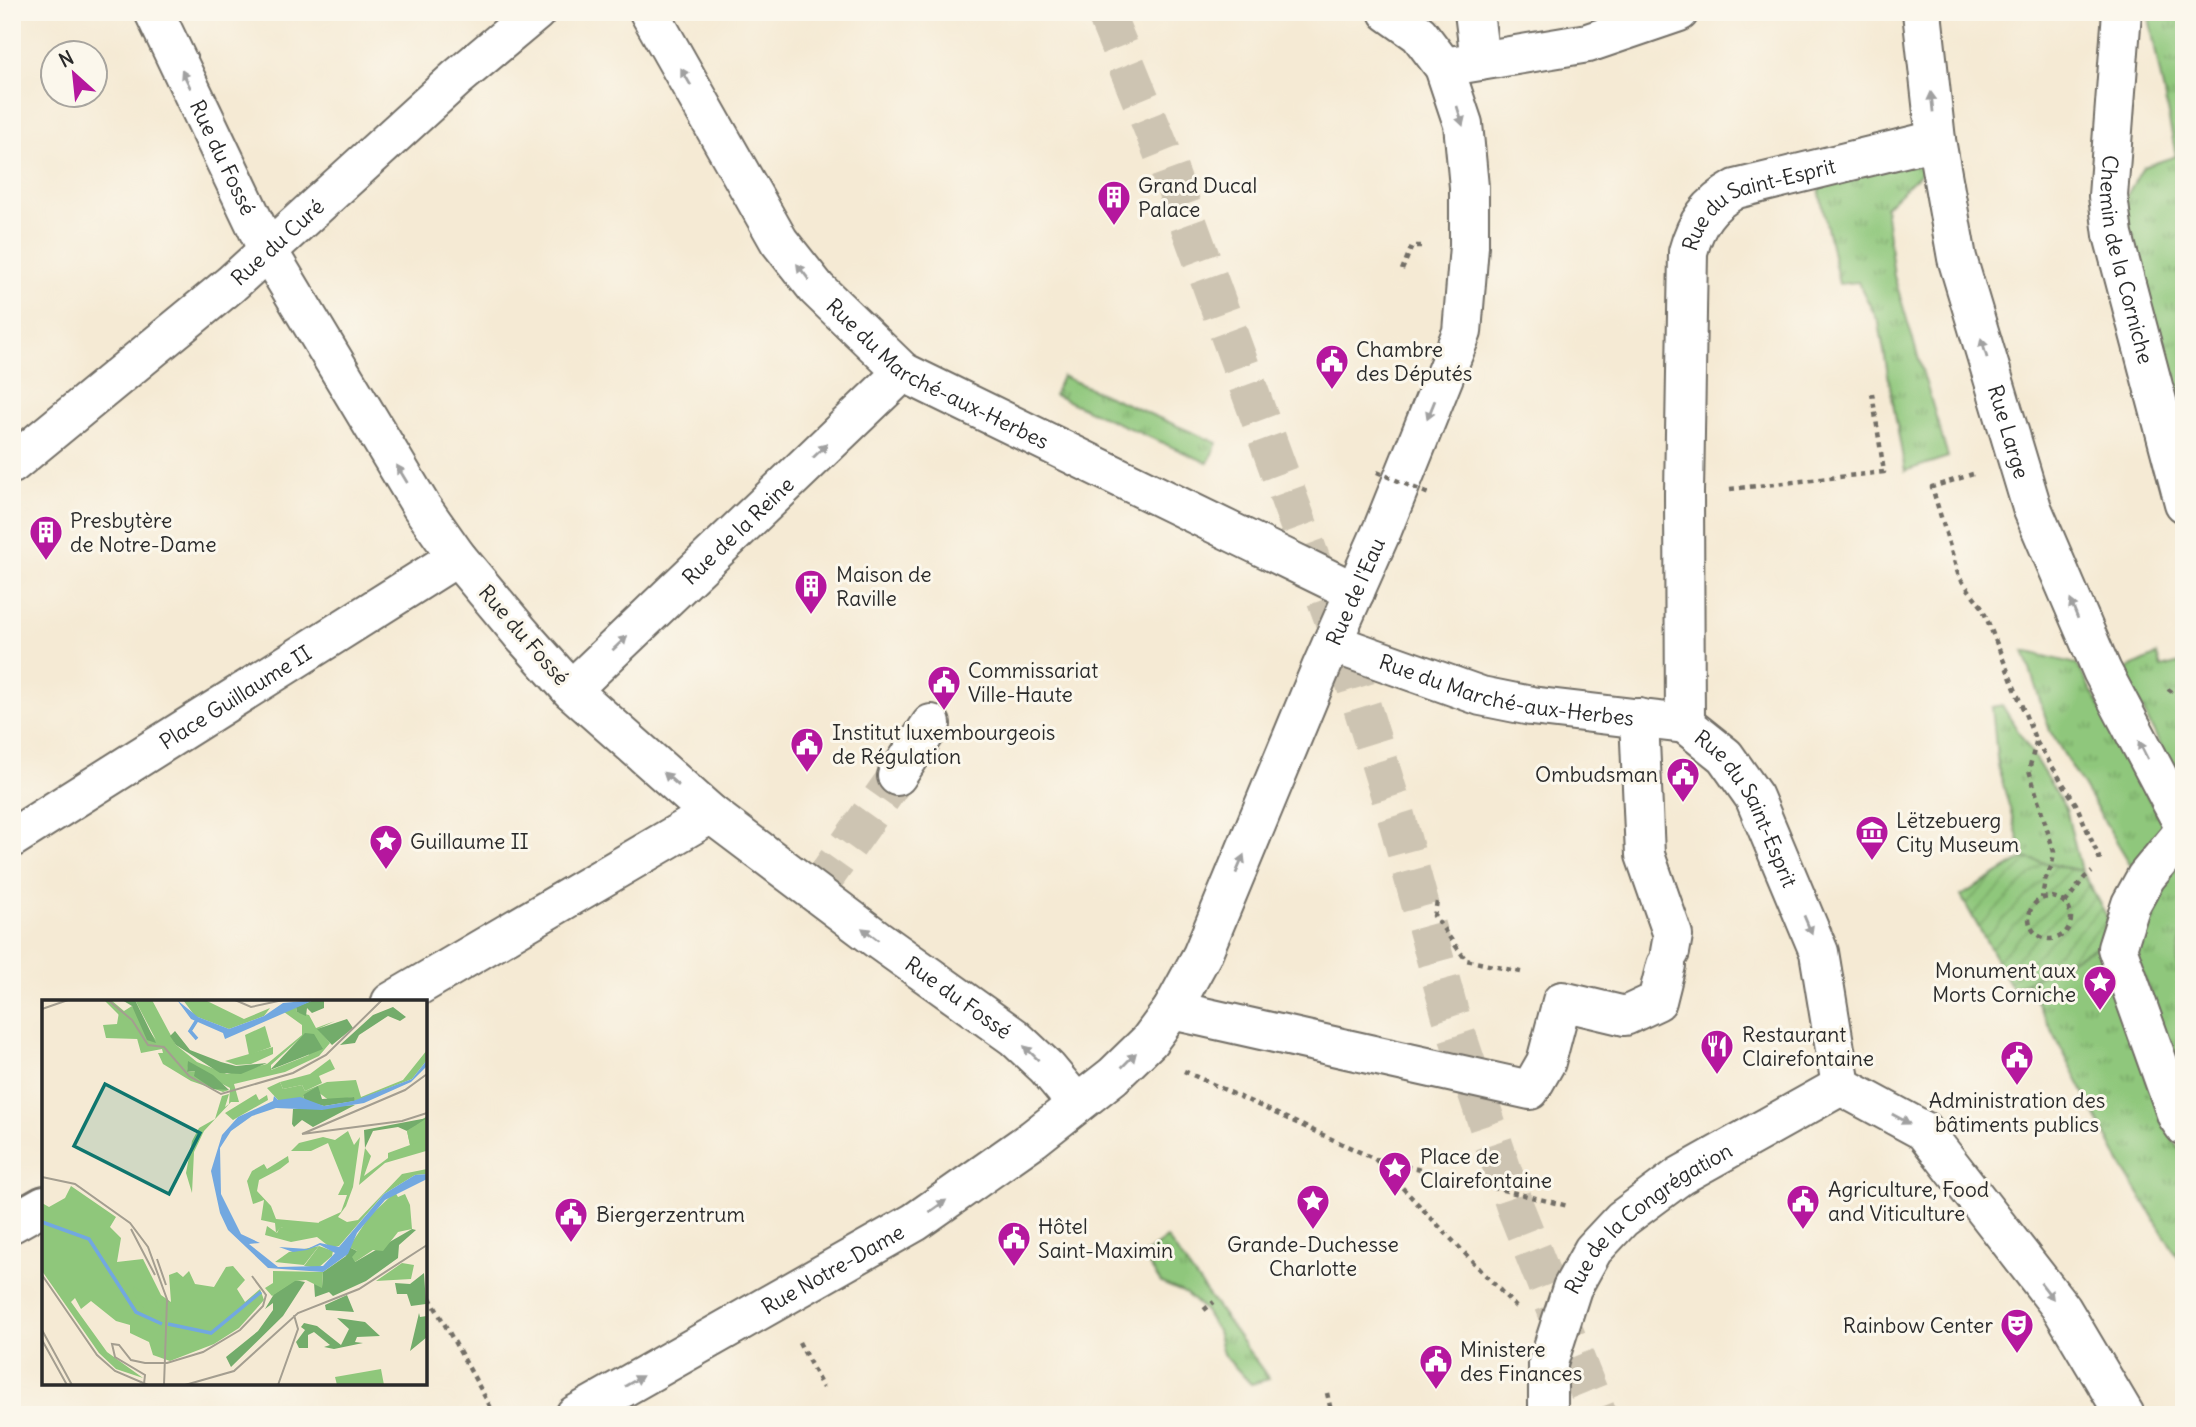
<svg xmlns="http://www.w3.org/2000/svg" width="2196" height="1427" font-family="Delius,sans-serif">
<defs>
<pattern id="grass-tufts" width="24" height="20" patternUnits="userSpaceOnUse" patternTransform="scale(1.75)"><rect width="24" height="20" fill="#8fc77b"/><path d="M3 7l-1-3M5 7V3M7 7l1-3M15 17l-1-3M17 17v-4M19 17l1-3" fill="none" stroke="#75a265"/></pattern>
<pattern id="garden-furrows" width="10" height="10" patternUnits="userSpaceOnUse" patternTransform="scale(1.75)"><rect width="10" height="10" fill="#8fc77b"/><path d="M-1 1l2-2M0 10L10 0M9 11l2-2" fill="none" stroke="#75a265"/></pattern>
</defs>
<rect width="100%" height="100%" fill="#fbf7ec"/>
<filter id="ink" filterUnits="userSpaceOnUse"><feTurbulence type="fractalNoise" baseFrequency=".0143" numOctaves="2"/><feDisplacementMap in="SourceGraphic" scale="14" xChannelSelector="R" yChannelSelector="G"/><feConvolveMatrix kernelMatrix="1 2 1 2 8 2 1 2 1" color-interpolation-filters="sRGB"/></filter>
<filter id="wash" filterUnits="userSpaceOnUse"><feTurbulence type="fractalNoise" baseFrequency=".00686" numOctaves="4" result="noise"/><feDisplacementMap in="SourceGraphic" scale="28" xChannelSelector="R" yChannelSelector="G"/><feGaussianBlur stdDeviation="1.57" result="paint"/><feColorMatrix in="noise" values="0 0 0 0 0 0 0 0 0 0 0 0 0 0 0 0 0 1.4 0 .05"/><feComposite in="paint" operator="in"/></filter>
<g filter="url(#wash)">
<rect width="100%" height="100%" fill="#f5ead4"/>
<!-- grass -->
<g fill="url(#grass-tufts)" stroke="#5d7953" stroke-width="2">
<path d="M2148,12h36v444l-62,-252 21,-37 33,-11z"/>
<path d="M1924,159l2,10 -41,38 9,69 54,181 -43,14 -26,-148 -21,-41 -19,2 -21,-100z"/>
<path d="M1062,376l155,67 -9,20 -154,-68z"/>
<path d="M2024,651l53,13 86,161 -31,42 -82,-136z"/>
<path d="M2157,655l4,13 23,-6v130l-61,-121z"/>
<path d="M2002,705l64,104 15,62 10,15 9,28 8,4 -10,28 65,178 21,33v111l-62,-102 -90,-174 -63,-101 55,-33 -26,-91 -6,-60z"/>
<path d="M2184,859v65l-7,38 7,48v78l-50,-138 18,-51z"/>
<path d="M1167,1238l102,141 -18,5 -28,-30 -6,-23 -13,-21 -19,-17 -24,-10 -18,-27z"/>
</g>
<!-- garden -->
<path fill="url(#garden-furrows)" stroke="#5d7953" stroke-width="2" d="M2024,858l57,13 27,47 -10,28 -85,43 -52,-93z"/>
</g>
<g filter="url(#ink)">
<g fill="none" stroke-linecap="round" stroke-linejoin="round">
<!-- pedestrian-tunnel -->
<path stroke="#cdc4b2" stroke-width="38" stroke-dasharray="38 19" stroke-linecap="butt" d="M815,892l82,-116"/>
<!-- primary-tunnel -->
<path stroke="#cdc4b2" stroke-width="38" stroke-dasharray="38 19" stroke-linecap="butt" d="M1105,12l61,150 178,487 52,167 54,197 65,194 83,208"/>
<defs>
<g id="pedestrian">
<path id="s1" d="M649,12l130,229 38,48 86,83 452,220"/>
<path d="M1474,12l6,49"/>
<path d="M1444,67l144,-24 91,-31"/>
<path id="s2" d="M12,464l219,-180 226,-206 79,-66"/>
<path id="s3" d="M523,636l48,54 332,-318"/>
<path d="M897,776l34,-52"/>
<path id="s4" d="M12,838l445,-281"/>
<path d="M391,1002l320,-188"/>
<path d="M1172,1010l358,80 16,-28 16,-61 63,15 32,-15 9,-36"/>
<path d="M12,1223l32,-18"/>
</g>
<g id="minor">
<path id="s5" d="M154,12l114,239 153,255 36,51 66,79"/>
<path id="s6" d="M1922,12l14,128 21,118 75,250 70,163 82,155"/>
<path id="s7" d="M2122,12l-14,184 5,39 71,268"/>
<path id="s8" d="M1332,643l149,53 50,10 154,18"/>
<path id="s9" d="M571,690l140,124 166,125 137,98 33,31 30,36"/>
<path d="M1639,718l6,137 28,80 -3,17"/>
<path id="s10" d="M1685,724l-1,-231 4,-241c8,-30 21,-48 48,-63l200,-49"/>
<path id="s11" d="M1685,724l40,32 29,41 65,155 22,134"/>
<path d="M2184,831l-38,46 -15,27 -14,44 60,168 7,10"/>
<path d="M1841,1086l83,45 138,178 63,106"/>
<path id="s12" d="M575,1415l340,-193 118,-83 80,-63 36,-35 23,-31 30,-55 119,-287 62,-140 79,-196 7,-86v-59l-6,-63 -19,-57 -25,-33 -31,-22"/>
<path id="s13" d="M1548,1415v-52l24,-75 21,-38 29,-31 58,-43 161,-90"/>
</g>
</defs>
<!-- pedestrian casing -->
<use href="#pedestrian" stroke="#726e66" stroke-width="42"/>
<!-- minor casing -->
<use href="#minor" stroke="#726e66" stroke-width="42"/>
<!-- path -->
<g stroke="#726e66" stroke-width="4.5" stroke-dasharray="5 5" stroke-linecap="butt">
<path d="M1402,270l10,-24h9"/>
<path d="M1973,474l-41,13 27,90 23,30 54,134 40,63 25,58"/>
<path d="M1730,489l154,-17 -12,-79"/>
<path d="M2168,689l16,12"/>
<path d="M2036,742l-7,28 25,82 -2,13 -7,15 -3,18"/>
<circle cx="2050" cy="918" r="21"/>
<path d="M1437,902l-3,14 32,44 59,13"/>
<path d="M2065,903l20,-26 7,-5"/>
<path d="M1184,1071l191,88 141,148"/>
<path d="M1376,1159l192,47"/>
<path d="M425,1289l70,126"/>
<path d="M1204,1310l10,-8"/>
<path d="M799,1342l24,46"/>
<path d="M1327,1393l5,22"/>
<path d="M1258,1409l5,6"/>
</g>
<!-- pedestrian -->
<use href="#pedestrian" stroke="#fff" stroke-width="38"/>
<!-- minor -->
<use href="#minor" stroke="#fff" stroke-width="38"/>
<!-- path-bridge -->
<path stroke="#726e66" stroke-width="4.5" stroke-dasharray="5 5" stroke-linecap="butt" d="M1377,472l52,22"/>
</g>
<!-- one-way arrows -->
<defs><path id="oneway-solid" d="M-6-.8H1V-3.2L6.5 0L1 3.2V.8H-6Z" transform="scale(1.75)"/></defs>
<g fill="#a0a0a0">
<use href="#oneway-solid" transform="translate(686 77) rotate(-120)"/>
<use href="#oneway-solid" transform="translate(186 79) rotate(-116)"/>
<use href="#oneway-solid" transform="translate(1932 102) rotate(-96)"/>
<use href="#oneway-solid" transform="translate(1460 116) rotate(73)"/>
<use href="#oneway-solid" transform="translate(803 272) rotate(-128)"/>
<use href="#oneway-solid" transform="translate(1984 348) rotate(-107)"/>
<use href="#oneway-solid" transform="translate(1431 410) rotate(112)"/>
<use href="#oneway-solid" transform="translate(820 451) rotate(-44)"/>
<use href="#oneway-solid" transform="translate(402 474) rotate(-121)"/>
<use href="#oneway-solid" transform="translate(2074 609) rotate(-112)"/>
<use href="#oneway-solid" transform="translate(620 643) rotate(-44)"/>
<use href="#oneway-solid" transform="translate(2143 750) rotate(-117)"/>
<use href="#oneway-solid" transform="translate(671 779) rotate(-139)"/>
<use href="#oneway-solid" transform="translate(1240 864) rotate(-67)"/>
<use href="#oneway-solid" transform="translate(1808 925) rotate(67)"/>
<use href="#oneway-solid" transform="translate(870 934) rotate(-143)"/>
<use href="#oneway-solid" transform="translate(1031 1053) rotate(-136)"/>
<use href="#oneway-solid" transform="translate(1129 1060) rotate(-45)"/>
<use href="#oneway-solid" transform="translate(1901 1119) rotate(29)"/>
<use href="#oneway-solid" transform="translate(938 1206) rotate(-35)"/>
<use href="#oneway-solid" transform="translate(2047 1291) rotate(52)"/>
<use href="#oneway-solid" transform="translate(634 1381) rotate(-30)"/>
</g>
</g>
<!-- icons -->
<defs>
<symbol id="building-pin" viewBox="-11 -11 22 30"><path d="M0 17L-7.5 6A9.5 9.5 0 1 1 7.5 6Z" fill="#b5179e" stroke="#fbf7ec"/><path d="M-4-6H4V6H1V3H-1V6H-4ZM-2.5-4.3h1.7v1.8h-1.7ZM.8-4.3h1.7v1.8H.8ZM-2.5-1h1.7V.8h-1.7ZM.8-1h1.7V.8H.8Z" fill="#fff"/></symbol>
<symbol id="civic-pin" viewBox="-11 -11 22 30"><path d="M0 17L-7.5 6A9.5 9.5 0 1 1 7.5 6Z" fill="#b5179e" stroke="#fbf7ec"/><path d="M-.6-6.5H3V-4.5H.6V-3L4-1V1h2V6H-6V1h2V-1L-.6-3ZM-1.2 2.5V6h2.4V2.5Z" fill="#fff"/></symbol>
<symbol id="museum-pin" viewBox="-11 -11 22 30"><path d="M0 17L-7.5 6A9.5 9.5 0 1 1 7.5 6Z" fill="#b5179e" stroke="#fbf7ec"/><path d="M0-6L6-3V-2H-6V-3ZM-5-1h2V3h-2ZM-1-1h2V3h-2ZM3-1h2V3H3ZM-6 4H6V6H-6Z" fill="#fff"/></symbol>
<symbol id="sight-pin" viewBox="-11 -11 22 30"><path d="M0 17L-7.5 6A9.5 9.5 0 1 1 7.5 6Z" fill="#b5179e" stroke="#fbf7ec"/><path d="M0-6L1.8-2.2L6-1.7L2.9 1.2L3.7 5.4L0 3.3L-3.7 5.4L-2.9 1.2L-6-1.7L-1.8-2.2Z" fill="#fff"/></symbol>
<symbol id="restaurant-pin" viewBox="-11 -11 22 30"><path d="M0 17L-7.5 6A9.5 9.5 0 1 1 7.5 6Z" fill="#b5179e" stroke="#fbf7ec"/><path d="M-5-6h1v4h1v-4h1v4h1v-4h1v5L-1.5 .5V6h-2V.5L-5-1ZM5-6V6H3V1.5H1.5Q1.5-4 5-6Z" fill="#fff"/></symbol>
<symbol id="theatre-pin" viewBox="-11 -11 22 30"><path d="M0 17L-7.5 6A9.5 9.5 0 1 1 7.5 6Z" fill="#b5179e" stroke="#fbf7ec"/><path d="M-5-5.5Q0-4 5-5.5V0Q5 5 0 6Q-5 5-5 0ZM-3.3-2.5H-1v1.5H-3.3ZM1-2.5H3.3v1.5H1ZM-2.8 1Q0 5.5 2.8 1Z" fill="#fff"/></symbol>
</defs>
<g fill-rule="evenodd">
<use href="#building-pin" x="1095" y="178" width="38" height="52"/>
<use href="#civic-pin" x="1313" y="342" width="38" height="52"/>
<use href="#building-pin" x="27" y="513" width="38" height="52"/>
<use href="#building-pin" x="792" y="567" width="38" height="52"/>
<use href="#civic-pin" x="925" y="663" width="38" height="52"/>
<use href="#civic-pin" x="788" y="725" width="38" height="52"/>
<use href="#civic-pin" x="1664" y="755" width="38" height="52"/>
<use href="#museum-pin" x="1853" y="813" width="38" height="52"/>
<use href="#sight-pin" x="367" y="822" width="38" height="52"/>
<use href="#sight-pin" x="2081" y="963" width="38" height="52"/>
<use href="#restaurant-pin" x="1698" y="1027" width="38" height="52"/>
<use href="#civic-pin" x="1998" y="1038" width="38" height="52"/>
<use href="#sight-pin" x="1376" y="1149" width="38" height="52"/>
<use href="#sight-pin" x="1294" y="1182" width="38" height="52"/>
<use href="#civic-pin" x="1784" y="1182" width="38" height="52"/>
<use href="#civic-pin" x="552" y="1195" width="38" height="52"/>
<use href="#civic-pin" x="995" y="1219" width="38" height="52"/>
<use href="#theatre-pin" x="1998" y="1306" width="38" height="52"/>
<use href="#civic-pin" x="1417" y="1342" width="38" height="52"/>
</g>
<g text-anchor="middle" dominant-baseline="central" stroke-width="6" stroke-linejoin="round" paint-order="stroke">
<!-- street labels -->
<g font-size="21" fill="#2b2b2b" stroke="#fbf7ec">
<text stroke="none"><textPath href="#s5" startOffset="161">Rue du Fossé</textPath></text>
<text stroke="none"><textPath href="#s10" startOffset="565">Rue du Saint-Esprit</textPath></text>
<text stroke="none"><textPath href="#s2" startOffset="346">Rue du Curé</textPath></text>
<text stroke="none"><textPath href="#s7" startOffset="250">Chemin de la Corniche</textPath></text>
<text stroke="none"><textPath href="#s1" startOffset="474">Rue du Marché-aux-Herbes</textPath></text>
<text stroke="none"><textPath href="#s6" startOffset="430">Rue Large</textPath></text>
<text stroke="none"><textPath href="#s3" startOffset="303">Rue de la Reine</textPath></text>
<text stroke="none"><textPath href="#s12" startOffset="1183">Rue de l'Eau</textPath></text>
<text transform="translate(524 635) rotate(49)">Rue du Fossé</text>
<text stroke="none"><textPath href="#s8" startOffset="182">Rue du Marché-aux-Herbes</textPath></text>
<text stroke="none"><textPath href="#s4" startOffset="264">Place Guillaume II</textPath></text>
<text stroke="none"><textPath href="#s11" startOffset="107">Rue du Saint-Esprit</textPath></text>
<text stroke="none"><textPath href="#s9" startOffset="495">Rue du Fossé</textPath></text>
<text stroke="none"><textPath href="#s13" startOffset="236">Rue de la Congrégation</textPath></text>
<text stroke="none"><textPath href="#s12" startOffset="296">Rue Notre-Dame</textPath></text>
</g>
<!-- poi labels -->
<g font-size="21" fill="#2b2b2b" stroke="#fbf7ec" text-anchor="start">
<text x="1138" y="185">Grand Ducal<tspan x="1138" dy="24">Palace</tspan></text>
<text x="1356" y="349">Chambre<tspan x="1356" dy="24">des Députés</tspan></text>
<text x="70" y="520">Presbytère<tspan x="70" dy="24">de Notre-Dame</tspan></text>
<text x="836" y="574">Maison de<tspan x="836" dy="24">Raville</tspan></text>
<text x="968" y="670">Commissariat<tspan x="968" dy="24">Ville-Haute</tspan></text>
<text x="832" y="732">Institut luxembourgeois<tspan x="832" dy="24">de Régulation</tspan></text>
<text x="1658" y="774" text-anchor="end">Ombudsman</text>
<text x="1896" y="820">Lëtzebuerg<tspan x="1896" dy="24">City Museum</tspan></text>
<text x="410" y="841">Guillaume II</text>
<text x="2076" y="970" text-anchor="end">Monument aux<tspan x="2076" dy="24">Morts Corniche</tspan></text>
<text x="1742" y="1034">Restaurant<tspan x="1742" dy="24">Clairefontaine</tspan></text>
<text x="2017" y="1100" text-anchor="middle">Administration des<tspan x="2017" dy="24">bâtiments publics</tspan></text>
<text x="1420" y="1156">Place de<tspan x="1420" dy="24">Clairefontaine</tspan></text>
<text x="1828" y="1189">Agriculture, Food<tspan x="1828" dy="24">and Viticulture</tspan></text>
<text x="596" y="1214">Biergerzentrum</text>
<text x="1038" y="1226">Hôtel<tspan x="1038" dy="24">Saint-Maximin</tspan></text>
<text x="1313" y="1244" text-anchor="middle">Grande-Duchesse<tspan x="1313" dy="24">Charlotte</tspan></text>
<text x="1993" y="1325" text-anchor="end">Rainbow Center</text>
<text x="1460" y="1349">Ministere<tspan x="1460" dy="24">des Finances</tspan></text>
</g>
</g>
<!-- overview -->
<g transform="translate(42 1000)">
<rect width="385" height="385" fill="#f5ead4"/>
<path d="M62,0h7l13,11 8,-5 24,34 -21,-40h17l24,45 21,17 30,12 40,-10 35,-29v-10l-18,-13 12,-5 1,5 12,3 7,13 19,-7 -17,8 12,14 -11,13 -34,16 -51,12 5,18h-8l-27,29 -10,21 -2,41 -6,-20 6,-32 7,-13 16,-9 7,-23 7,-2 -4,13 4,-3 1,-16 -42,-22 -1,6 9,-1 19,16 14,3 -6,2 -32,-11 -28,-17 -5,-11h5l-1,-4 -21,4 -6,-22zM263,34l4,21 -38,15v-5zM231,47v7l-22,10 -15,1 -11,-4zM385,50v10l-15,19 -57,22 -2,-4 -23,4 -12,-9 -15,3 2,6 -27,-1 -11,-12 13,-6 3,7 19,-4 3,6 22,-9 29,-2 5,17 42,-17zM385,116l-1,35 -41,12 -26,22 6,-37 6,8 -7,20 24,-18v-5l22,-8 -3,-14zM306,131l6,14 6,-8 -7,50 -7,19 -8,11 9,5 11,-2 44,-46 25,-5v5l-12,1 -31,19 -45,52 -8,2 -14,-11 -26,5 -26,-7 2,-9 10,7 3,-6 36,5 3,-10 22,-10 6,-17h-9l6,-12 -16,-40 -17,8h-20l8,-8 24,-6 12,3zM277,246l14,5 -1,5 -14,12 -14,-2z" fill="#8fc77b" fill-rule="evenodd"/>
<path d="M80,0h13l21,43 -9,-3 -15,-34zM272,0h10v8l-12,5 -5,-5 -1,8 -9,-4 -1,-5zM351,7l13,10 -6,4 -12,-5 -29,19 -4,8 -15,2 33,-30zM305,19l6,9 -21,17 -15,-16zM133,31l15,19 31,12 15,4 31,-3 -26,11 -21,-1 -44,-28 -6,-9zM263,33l9,1 9,15 -53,21zM146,61l25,14 16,15 -16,-1 -19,-13 1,-5 -8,1zM276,86l4,13 32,-2 1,4 -31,5 -19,-5 -2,-6zM313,105l-42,22 -11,-7 -8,7 -2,-3 1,-15zM385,118l-20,13 -9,-4 -25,4 -8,17 -1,-18zM370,229l4,1 -17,15 -1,13 -32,23 -33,15 -4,-4 -14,5 -1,-14 8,4 1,-15 23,-16 3,-9 8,4 -2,11zM382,273l2,31 -15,2 -4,-12h-10l-2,-11 15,1zM253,280l10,2 -22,34 -52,51 -5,-10 32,-26 15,-21v-7l-8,6 9,-15zM305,295l7,17 -28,-2 -1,-5zM377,313l1,4 7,-1v21l-17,14zM295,318l28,4 15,14 -23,1 -2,5 8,1 -29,6 -10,-2 6,-2 -16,-13 -6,3v13h-9l-3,-6 9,-12 -4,-3 3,-4 13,3 24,19 8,-16z" fill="#73ac6b"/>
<path d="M141,0h22l39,19 26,-11 -6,8 -35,13 -34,-13zM77,12l18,18 1,9 -32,-1 -3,-13 14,-1zM246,156l1,6 -9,7 -21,11 -2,11 14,15 5,13 44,4 -3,12 -13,-4 -4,5 -19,-9 -5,6 -1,-10 -14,-3 3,-20 -11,4 -6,-23 5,-10 12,-7 3,5zM29,186l45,31 -6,10 11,11 -4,24 26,-3 18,36 10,7 -2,-27 8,-3 6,5 6,-6 6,13 19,3 12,-20 7,-1 12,14 -8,9 8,13 15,-13 4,11 -25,28 -25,16 -44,17 -17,-6 -4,-13 -19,-9v-8l-14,-4 -25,-20 -10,8 -6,-11 -4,4 36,50 36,26 -27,-9 -17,-16 -57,-82v-68l7,4 16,-9zM277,246l-15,19 -29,-3 14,-10zM360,263l12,2 -3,14 -35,2zM231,271l50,1 -1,16 -16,-8 -11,1 -23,15 -7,-8 8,-5z" fill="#8fc77b"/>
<path d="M223,26l6,21 -22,8 -4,-20zM288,59l5,10 -16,7 3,7 -17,8 -3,-6 -19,4 -3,-7 30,-8zM214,94l3,6 8,-5 1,5 -35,20 -8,-7zM353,192l3,5 7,-3 5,11 2,24 -14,3 -15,19 -10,-1 -18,12 -3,-5 5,-6 -8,-4 20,-30z" fill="#8fc77b"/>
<path d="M385,119v30l-3,-9 -14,5 -3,-14zM91,286l23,14 7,18 -14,-4 -15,-19zM339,369l3,16h-47l-2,-8z" fill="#8fc77b"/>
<path d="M135,0l21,17 31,12 35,-13 19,-13 31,-3 -89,39 -2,-6 -32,-14zM385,60v6l-16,16 -47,21 -42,7 -46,-2 -24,8 -21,15 -11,17 1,46 20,40 19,9 -11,1 29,23 45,-1 12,-13 -15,-8 -13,5 -14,2 -14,-5 28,2 13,-6 19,4 45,-53 31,-19 12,-1v5l-42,21 -28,33 -9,21 -25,18 -55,-4 -40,-38 -8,-17 -9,-42 11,-36 16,-18 35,-16 1,-5 4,4 22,-3 24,9 29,-5 59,-22z" fill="#72a8e0"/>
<path fill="none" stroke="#72a8e0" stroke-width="3.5" d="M155,20l-7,11 7,8M0,222l47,17 47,73 26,12M126,324l43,9 50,-41"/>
<path fill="none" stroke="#a49e90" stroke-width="2" d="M66,0l24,20 16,25 16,2 25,29 32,18 72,-21 33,-18 56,-55M193,0l16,7 32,-7M0,9l26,-9M260,134l103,-44 22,-16M260,134l100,-13 25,-8M0,177l33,7 55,39 18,24 20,55M89,229l24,46M115,259l9,26M0,275l55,80 18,16 33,14M0,330l30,55M0,340l25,45M102,384l1,-9 -30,-18 -3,-13 7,1 12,15 14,3h22l36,-11 37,-22 23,-24 3,-11 -14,-19M122,385l3,-85M143,385l49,-14 64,-58 61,-24 68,-44M236,385l20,-56 -4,-14"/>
<path fill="#0f766e" fill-opacity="0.15" stroke="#0f766e" stroke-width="3.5" d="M63,84l95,49 -31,61 -95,-48z"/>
<rect width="385" height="385" fill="none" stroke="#2b2b2b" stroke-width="3.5"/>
</g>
<!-- margin -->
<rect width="2196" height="1427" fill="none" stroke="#fbf7ec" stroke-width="42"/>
<!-- north arrow -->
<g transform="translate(74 74) rotate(333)"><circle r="33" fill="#fbf7ec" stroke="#a8a59f" stroke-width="2"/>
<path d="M0-5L12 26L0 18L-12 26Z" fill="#b5179e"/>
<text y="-10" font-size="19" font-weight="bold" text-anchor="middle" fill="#2b2b2b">N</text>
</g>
</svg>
